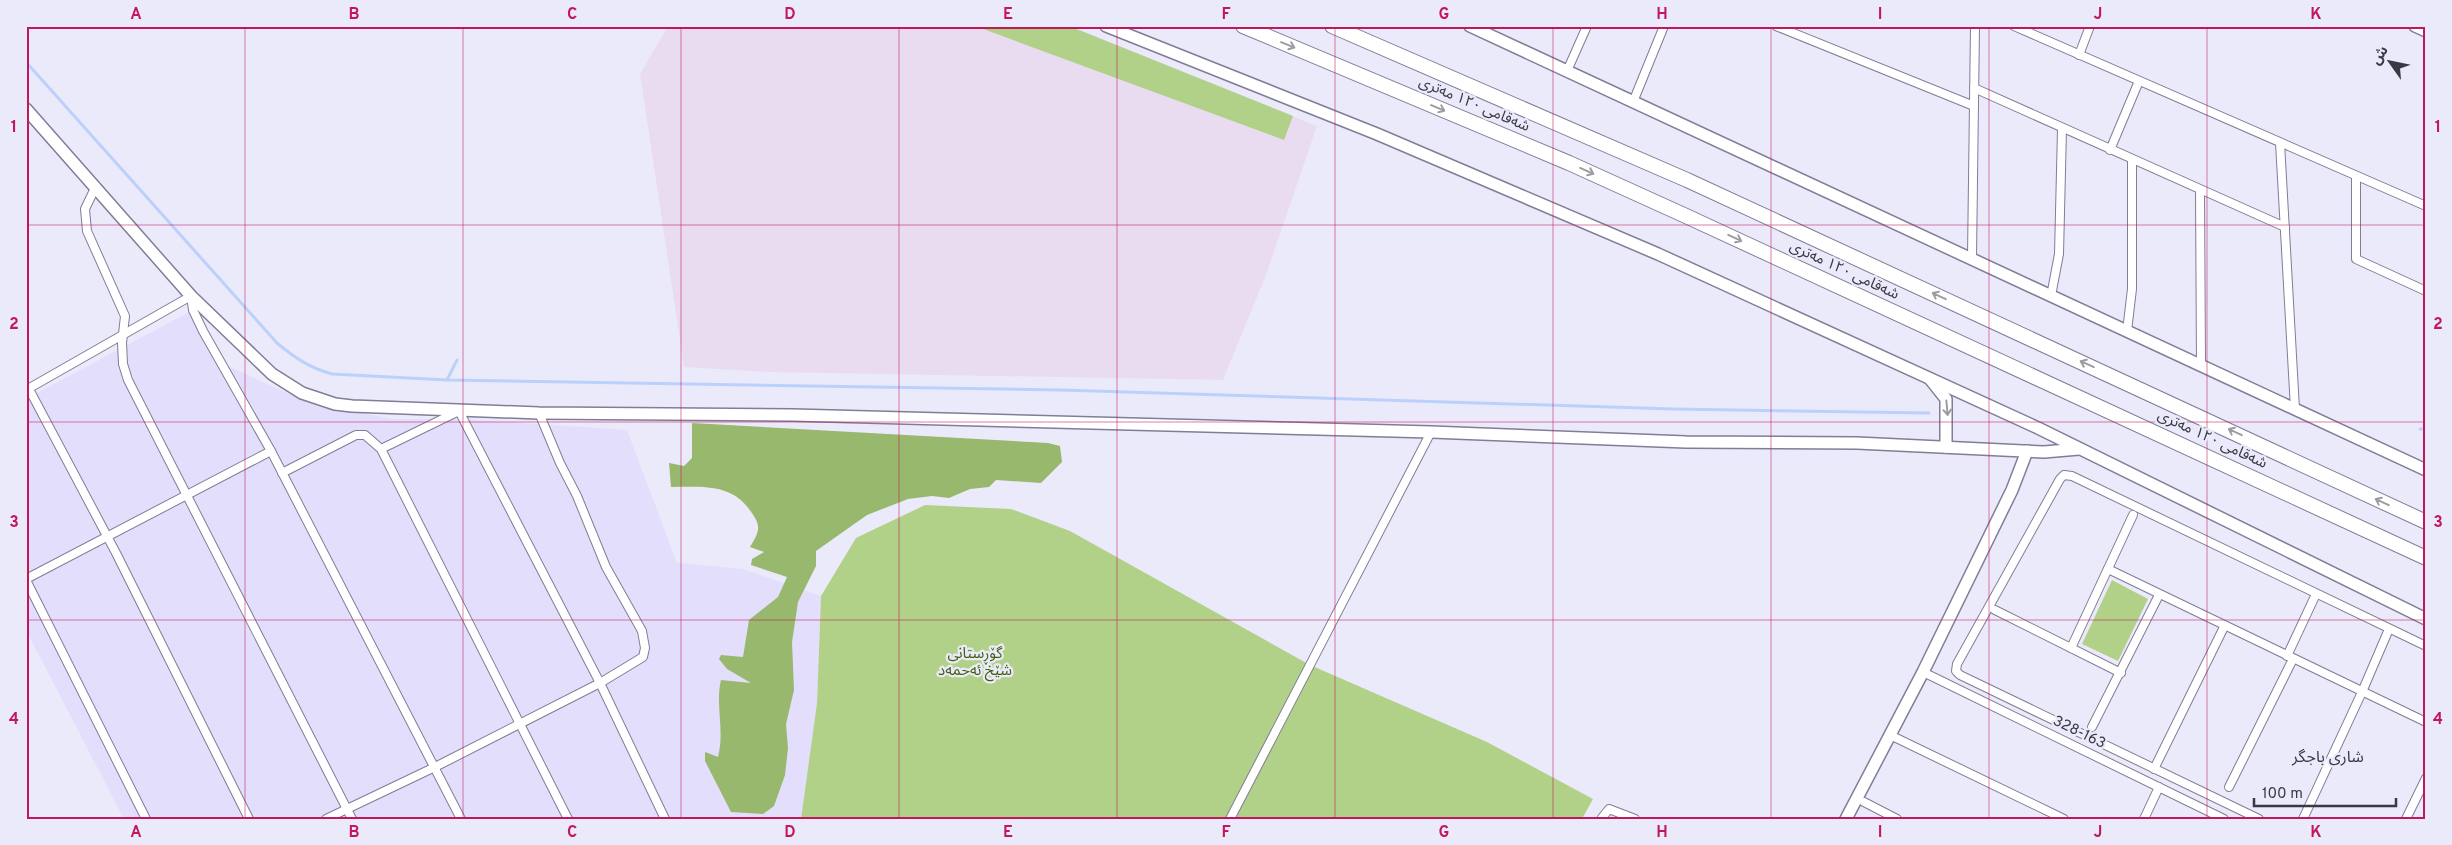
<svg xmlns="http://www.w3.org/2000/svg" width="2452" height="845" font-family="Overpass,'Noto Sans Arabic',sans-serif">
<rect width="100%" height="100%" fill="#ebeafb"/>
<!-- commercial -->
<path fill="#eadcf0" d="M668,26h402l247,100 -51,149 -43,105 -455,-8 -84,-5 -44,-293z"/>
<!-- built -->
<path fill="#e2defb" d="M193,310l35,56 81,37 83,16h65l170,11 50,133 66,6 78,27 -4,107 -16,116h-677l-98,-189v-231z"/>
<!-- green -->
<g fill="#b1d189">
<path d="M975,26h94l224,90 -9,24z"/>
<path d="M925,505l86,4 59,22 240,134 177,77 106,57 -11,20h-781l16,-116 4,-107 35,-58z"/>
<path d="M2112,580l36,19 -30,62 -36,-17z"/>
</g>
<!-- forest -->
<path fill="#98b86d" d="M692,423l356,20 12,3 2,16 -21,21 -45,-3 -7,7 -19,2 -21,9 -17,-2 -24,3 -41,16 -51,36v15l-18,36 -6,40 2,48 -8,34 2,24 -3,27 -11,31 -11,8 -32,-2 -26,-51v-9l13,5c7,-26 -3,-52 3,-77l30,3 -24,-14 -8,-10 2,-4 22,2 6,-37 29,-23 9,-20 -36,-12 1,-6 12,-7 -14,-5c10,-17 12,-21 -1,-38 -19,-26 -49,-22 -78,-22l-2,-24 15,3 8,-8z"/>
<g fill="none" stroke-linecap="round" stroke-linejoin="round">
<!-- stream -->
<g stroke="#bbd1fb" stroke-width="3">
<path d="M26,62l251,281c18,15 33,25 55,31l115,6 614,10 612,19 256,4"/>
<path d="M447,380l10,-20"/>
<path d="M2420,429h6"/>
</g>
<defs>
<g id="street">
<path d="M1776,26l198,80"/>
<path d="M2014,26l412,180"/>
<path d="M2079,55l11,-29"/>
<path d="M1567,71l20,-45"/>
<path d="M1974,88l311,139"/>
<path d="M1633,102l31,-76"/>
<path d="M2280,143l15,266"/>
<path d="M2110,150l29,-69"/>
<path d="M2356,176v83l70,32"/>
<path d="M96,186l-11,23 2,22 38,85 -3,27 1,21 5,16 224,439"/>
<path d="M2200,190l1,175"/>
<path d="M1972,257l3,-231"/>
<path d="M2051,296l8,-42 3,-125"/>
<path d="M2127,331l5,-42v-129"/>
<path d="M29,389l87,164 133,266"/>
<path d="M26,390l165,-94 2,14 10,21 68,120 190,368"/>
<path d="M282,473l74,-38h9l16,14"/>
<path d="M2108,569l318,153"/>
<path d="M26,579l245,-128"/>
<path d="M26,580l120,239"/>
<path d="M1995,610l126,63"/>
<path d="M2071,648l62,-133"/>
<path d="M2287,656l29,-62"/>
<path d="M1923,672l301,147"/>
<path d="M2092,727l67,-132"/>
<path d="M1890,735l174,84"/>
<path d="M2154,769l70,-142"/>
<path d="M2229,787l64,-128"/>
<path d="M1864,802l33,17"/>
<path d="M326,819l109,-52 165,-84 43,-26 2,-9 -3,-17 -36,-64 -29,-71 -17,-33 -21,-50"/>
<path d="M568,819l-187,-370 78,-38 141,272 65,136"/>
<path d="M1230,819l201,-387"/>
<path d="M1601,819l8,-10 26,10"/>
<path d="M2144,819l15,-32"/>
<path d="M2259,819l-299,-144 -4,-4 1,-7 103,-185 4,-4 8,1 354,170"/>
<path d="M2303,819l59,-127 27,-63"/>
<path d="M2406,819l20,-41"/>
</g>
<g id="secondary">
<path d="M1106,26l271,108 281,120 380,174 388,191"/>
<path d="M1470,26l956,444"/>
<path d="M2415,26l11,5"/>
<path d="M26,109l165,187 81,78 30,19 33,11 17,2 187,7 254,2 638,17 255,10 171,1 187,9 35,-3"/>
<path d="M1930,379l16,20v48"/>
<path d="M1846,819l77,-147 89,-182 15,-39"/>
</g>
<g id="highway">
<path d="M1243,26l326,137 117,53 740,342"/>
<path d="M1332,26l355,154 739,342"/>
</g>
</defs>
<!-- street casing -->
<use href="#street" stroke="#807d96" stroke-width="10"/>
<!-- secondary casing -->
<use href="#secondary" stroke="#807d96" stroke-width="14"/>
<!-- highway casing -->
<use href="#highway" stroke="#807d96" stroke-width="16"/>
<!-- street -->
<use href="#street" stroke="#fff" stroke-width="8"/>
<!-- secondary -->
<use href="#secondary" stroke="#fff" stroke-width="11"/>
<!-- highway -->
<use href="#highway" stroke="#fff" stroke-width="14"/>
</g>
<!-- one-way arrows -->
<defs><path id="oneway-shaft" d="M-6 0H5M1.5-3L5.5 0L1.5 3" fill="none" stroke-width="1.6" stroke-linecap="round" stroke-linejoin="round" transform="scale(1.25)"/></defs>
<g stroke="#9c9ca1">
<use href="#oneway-shaft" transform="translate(1288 45) rotate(22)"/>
<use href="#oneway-shaft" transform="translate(1438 108) rotate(23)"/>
<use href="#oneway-shaft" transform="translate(1587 171) rotate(24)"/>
<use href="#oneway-shaft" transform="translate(1735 238) rotate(25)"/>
<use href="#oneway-shaft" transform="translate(1939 296) rotate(-155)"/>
<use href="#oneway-shaft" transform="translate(2087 364) rotate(-156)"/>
<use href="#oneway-shaft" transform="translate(1947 408) rotate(85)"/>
<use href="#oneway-shaft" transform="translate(2235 432) rotate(-155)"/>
<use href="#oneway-shaft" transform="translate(2382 502) rotate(-155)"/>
</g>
<!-- grid -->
<path fill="none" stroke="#c2185b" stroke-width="1" stroke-opacity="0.55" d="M245,26v793M463,26v793M681,26v793M899,26v793M1117,26v793M1335,26v793M1553,26v793M1771,26v793M1989,26v793M2207,26v793M26,225h2400M26,422h2400M26,620h2400"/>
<g text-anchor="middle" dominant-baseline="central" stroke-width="4.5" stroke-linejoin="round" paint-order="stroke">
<!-- street labels -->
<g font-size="15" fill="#393843" stroke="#ebeafb">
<text transform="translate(1474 105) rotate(23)">شەقامی ١٢٠ مەتری</text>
<text transform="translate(1844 271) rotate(25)">شەقامی ١٢٠ مەتری</text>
<text transform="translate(2212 440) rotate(25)">شەقامی ١٢٠ مەتری</text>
<text transform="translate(2079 733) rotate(26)">328-163</text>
</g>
<!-- park labels -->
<g font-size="15" fill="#425f0d" stroke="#ebeafb">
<text x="975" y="654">گۆڕستانی<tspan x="975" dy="17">شێخ ئەحمەد</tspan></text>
</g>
<!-- neighbourhood labels -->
<g font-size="16" fill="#393843" stroke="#ebeafb">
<text x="2328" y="758">شاری باجگر</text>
</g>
</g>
<!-- border -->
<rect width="2452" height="845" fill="none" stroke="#ebeafb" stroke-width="55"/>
<!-- north arrow -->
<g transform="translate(2390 62) rotate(303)" stroke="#ebeafb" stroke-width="4" paint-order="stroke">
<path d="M0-4L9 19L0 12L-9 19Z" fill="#393843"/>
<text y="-8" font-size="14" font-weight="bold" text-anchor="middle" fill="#393843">ش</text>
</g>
<!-- scale -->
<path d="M2254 798v8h142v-8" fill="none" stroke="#393843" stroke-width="2.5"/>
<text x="2262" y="798" font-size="15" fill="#393843" stroke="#ebeafb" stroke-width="4" paint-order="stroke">100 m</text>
<rect x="28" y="28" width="2396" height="790" fill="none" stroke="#c2185b" stroke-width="2"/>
<g font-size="16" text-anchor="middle" font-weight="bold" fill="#c2185b">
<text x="136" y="19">A</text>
<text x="354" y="19">B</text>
<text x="572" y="19">C</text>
<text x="790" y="19">D</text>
<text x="1008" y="19">E</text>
<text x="1226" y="19">F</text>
<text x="1444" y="19">G</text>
<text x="1662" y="19">H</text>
<text x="1880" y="19">I</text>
<text x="2098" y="19">J</text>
<text x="2316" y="19">K</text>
<text x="14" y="132">1</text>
<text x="2438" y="132">1</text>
<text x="14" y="329">2</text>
<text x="2438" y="329">2</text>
<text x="14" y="527">3</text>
<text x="2438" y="527">3</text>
<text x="14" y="724">4</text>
<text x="2438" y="724">4</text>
<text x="136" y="837">A</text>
<text x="354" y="837">B</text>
<text x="572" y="837">C</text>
<text x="790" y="837">D</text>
<text x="1008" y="837">E</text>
<text x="1226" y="837">F</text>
<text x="1444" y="837">G</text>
<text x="1662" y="837">H</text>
<text x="1880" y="837">I</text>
<text x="2098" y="837">J</text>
<text x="2316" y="837">K</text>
</g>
</svg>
